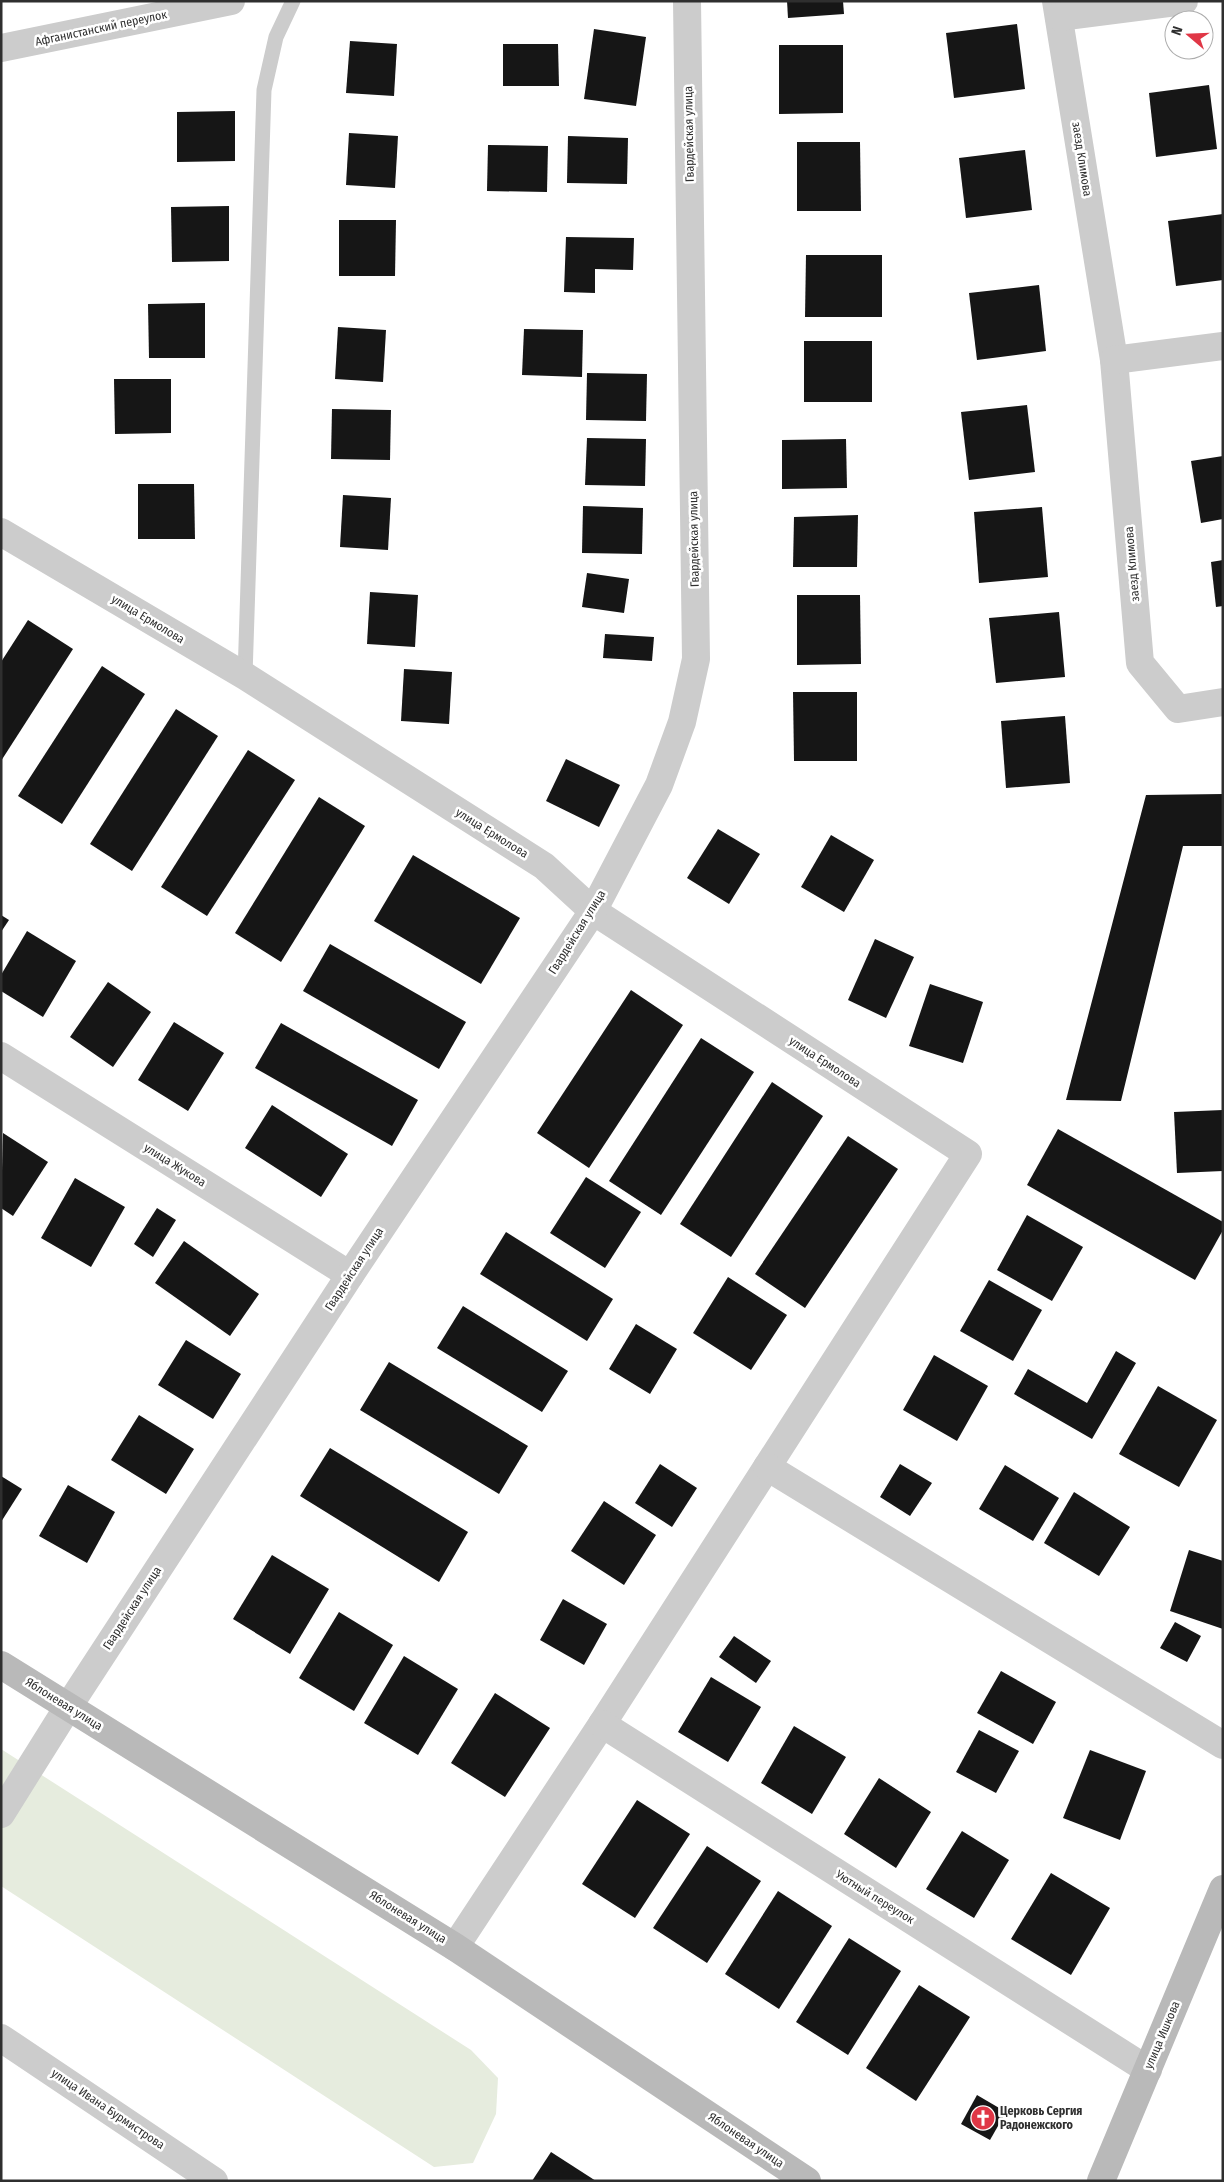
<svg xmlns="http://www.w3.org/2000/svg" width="1224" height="2182" font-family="'Fira Sans Condensed',sans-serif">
<rect width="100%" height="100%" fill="#fff"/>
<!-- green -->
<path fill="#e6ecde" d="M1,1749l470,301 27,28 -2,36 -23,49 -39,4 -433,-281z"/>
<!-- building -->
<g fill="#161616">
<path d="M787,1h56l1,13 -56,4z"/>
<path d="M1017,24l8,65 -71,9 -8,-65z"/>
<path d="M594,29l52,8 -10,69 -52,-7z"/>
<path d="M350,41l47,3 -3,52 -48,-3z"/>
<path d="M503,44h55l1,42h-56z"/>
<path d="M779,45h64v68l-64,1z"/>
<path d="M1209,85l8,64 -61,8 -7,-64z"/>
<path d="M235,111v50l-58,1v-50z"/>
<path d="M349,133l49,3 -3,52 -49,-3z"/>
<path d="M568,136l60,2 -1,46 -60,-1z"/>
<path d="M797,142h63l1,69h-64z"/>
<path d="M488,145l60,1 -1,46 -60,-1z"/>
<path d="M1025,150l7,60 -66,8 -7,-60z"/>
<path d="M229,206v55l-57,1 -1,-55z"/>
<path d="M1223,214v66l-47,6 -8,-65z"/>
<path d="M339,220h57l-1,56h-56z"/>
<path d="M566,237l68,1 -1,32 -38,-1v24l-31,-1z"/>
<path d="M806,255h76v62h-77z"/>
<path d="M1039,285l7,66 -69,9 -8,-67z"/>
<path d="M205,303v55h-56l-1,-54z"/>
<path d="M338,327l48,3 -3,52 -48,-3z"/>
<path d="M524,329l59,1 -1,47 -60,-2z"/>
<rect x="804" y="341" width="68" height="61"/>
<path d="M587,373l60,1 -1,47 -60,-1z"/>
<path d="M114,379h57v54l-56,1z"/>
<path d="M1027,405l8,67 -66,8 -8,-68z"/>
<path d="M332,409l59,1 -1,50 -59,-1z"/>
<path d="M587,438l59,1 -1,47 -60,-1z"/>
<path d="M846,439l1,49 -65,1v-49z"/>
<path d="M1223,456v63l-22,4 -10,-62z"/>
<path d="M138,484h56l1,55h-57z"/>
<path d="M343,495l48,3 -3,52 -48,-3z"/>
<path d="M583,506l60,2 -1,46 -60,-1z"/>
<path d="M1042,507l6,70 -69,6 -5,-71z"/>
<path d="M858,515l-1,52h-64l1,-50z"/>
<path d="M1223,560v46l-7,1 -5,-45z"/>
<path d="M587,573l42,6 -5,34 -42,-6z"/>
<path d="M370,592l48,3 -3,52 -48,-3z"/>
<path d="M797,595h63l1,69 -64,1z"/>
<path d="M1059,612l6,65 -69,6 -7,-65z"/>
<path d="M28,620l45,29 -72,112v-99z"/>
<path d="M605,634l49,3 -2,24 -49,-3z"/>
<path d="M102,666l43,28 -83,130 -44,-28z"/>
<path d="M404,669l48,3 -3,52 -48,-3z"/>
<path d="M793,692h64v69h-63z"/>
<path d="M176,709l42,27 -86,135 -42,-27z"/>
<path d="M1065,716l5,67 -64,5 -5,-67z"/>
<path d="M248,750l47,30 -88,136 -46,-29z"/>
<path d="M566,759l54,26 -21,42 -53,-26z"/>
<path d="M1223,794v52h-40l-62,255 -55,-1 80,-305z"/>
<path d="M319,797l46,29 -84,136 -46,-29z"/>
<path d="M718,829l42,25 -31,50 -42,-26z"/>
<path d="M831,835l43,25 -30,52 -43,-25z"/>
<path d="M413,855l107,63 -39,66 -107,-63z"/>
<path d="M1,915l8,5 -8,12z"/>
<path d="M27,931l49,30 -33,56 -42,-26v-16z"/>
<path d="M875,939l39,18 -28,61 -38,-18z"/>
<path d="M330,944l136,78 -27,47 -136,-78z"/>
<path d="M108,982l43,30 -38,55 -43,-30z"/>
<path d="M930,984l53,18 -20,61 -54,-17z"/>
<path d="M631,990l52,35 -94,143 -52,-35z"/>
<path d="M174,1022l50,31 -36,58 -50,-31z"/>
<path d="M281,1023l137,77 -26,46 -137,-78z"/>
<path d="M701,1038l53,34 -93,143 -52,-34z"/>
<path d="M772,1082l51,34 -92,141 -51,-33z"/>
<path d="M272,1105l76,49 -27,43 -76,-49z"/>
<path d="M1223,1110v61l-46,2 -3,-61z"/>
<path d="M1058,1129l165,93v8l-28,50 -168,-95z"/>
<path d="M3,1133l45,29 -35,54 -12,-8z"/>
<path d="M848,1136l50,33 -93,139 -50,-34z"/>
<path d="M586,1177l55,35 -36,56 -55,-35z"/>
<path d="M75,1178l50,29 -34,60 -50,-29z"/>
<path d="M157,1208l19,12 -23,37 -19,-13z"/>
<path d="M1027,1215l56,32 -31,54 -55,-31z"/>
<path d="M506,1232l107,67 -26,42 -107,-67z"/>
<path d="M184,1241l75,53 -29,42 -75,-53z"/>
<path d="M728,1277l59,38 -36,55 -58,-37z"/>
<path d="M989,1280l53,30 -29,51 -53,-30z"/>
<path d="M463,1306l105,65 -26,41 -105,-64z"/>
<path d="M636,1324l41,25 -27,45 -41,-25z"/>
<path d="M186,1340l55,34 -28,45 -55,-34z"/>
<path d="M1116,1351l20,12 -44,76 -78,-45 14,-25 59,34z"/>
<path d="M934,1355l54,31 -31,55 -54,-31z"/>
<path d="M389,1362l139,84 -29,48 -139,-84z"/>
<path d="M1158,1386l59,34 -38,67 -60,-33z"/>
<path d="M139,1415l55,34 -28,45 -55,-34z"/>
<path d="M330,1448l138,84 -29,50 -139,-86z"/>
<path d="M660,1464l37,24 -25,39 -37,-24z"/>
<path d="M900,1464l32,19 -22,33 -30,-19z"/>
<path d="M1005,1465l54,33 -26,43 -54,-32z"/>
<path d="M1,1476l21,13 -21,33z"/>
<path d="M68,1485l47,27 -28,51 -48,-27z"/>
<path d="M1074,1492l56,35 -31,49 -55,-33z"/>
<path d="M604,1501l52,34 -32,50 -53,-34z"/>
<path d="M1189,1550l34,11v68l-53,-18z"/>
<path d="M272,1555l57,34 -39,65 -57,-35z"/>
<path d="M563,1599l44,25 -23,41 -44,-25z"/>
<path d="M339,1612l54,33 -39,66 -55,-33z"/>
<path d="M1175,1622l26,14 -14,26 -27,-14z"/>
<path d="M734,1636l37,25 -15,22 -37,-26z"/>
<path d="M404,1656l54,33 -40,66 -54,-32z"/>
<path d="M1001,1671l55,31 -23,42 -56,-31z"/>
<path d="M711,1677l50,30 -33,55 -50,-30z"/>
<path d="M495,1693l55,35 -45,69 -54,-34z"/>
<path d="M794,1726l52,31 -34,57 -51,-31z"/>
<path d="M979,1730l40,21 -23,42 -40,-21z"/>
<path d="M1090,1750l56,21 -26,69 -57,-22z"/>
<path d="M879,1778l52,34 -35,56 -52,-34z"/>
<path d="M637,1800l53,34 -55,84 -53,-34z"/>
<path d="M962,1831l47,29 -35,58 -48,-29z"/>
<path d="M707,1846l54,35 -54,82 -54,-35z"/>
<path d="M1051,1873l59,35 -39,67 -60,-36z"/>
<path d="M778,1891l54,35 -53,83 -54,-35z"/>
<path d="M849,1938l52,33 -53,84 -52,-33z"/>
<path d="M919,1985l51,32 -54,84 -50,-33z"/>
<path d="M977,2095l29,17 -16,28 -29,-16z"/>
<path d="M551,2152l45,29h-64z"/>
</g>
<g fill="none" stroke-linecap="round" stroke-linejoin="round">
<!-- lane -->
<path stroke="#ccc" stroke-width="15" d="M245,676l19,-586 12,-53 17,-36"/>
<!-- street -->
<g stroke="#ccc" stroke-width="28">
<path d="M1056,1l58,359 26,303 38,46 45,-7"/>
<path d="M1059,17l125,-16"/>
<path d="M1,48l230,-47"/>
<path d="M1114,360l109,-14"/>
<path d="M1,532l244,144 299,190 49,45 375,243 -366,570 -147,223"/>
<path d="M1,1056l349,219"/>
<path d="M767,1467l456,278"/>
<path d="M602,1724l546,346"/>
<path d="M1,1814l67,-107 282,-432 243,-364 66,-126 23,-63 14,-63 -9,-658"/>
<path d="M1,2038l213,143"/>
</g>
<!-- secondary -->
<g stroke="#b9b9b9" stroke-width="28">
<path d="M1,1665l454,282 352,234"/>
<path d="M1101,2181l122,-292"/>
</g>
</g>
<!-- icons -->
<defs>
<symbol id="church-disc" viewBox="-11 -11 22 22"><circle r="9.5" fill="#e03746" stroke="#fff"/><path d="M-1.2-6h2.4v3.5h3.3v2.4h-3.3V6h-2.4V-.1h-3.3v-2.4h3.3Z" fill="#fff"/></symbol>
</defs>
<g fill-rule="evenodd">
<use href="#church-disc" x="969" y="2104" width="28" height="28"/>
</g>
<g text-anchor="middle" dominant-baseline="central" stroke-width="5" stroke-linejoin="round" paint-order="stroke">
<!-- street labels -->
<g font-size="12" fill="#2f2f2f" stroke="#fff">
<text transform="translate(101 28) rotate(-12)">Афганистанский переулок</text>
<text transform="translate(689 134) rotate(-91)">Гвардейская улица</text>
<text transform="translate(1082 159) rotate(81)">заезд Климова</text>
<text transform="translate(694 539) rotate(-91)">Гвардейская улица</text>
<text transform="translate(1132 564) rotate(-95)">заезд Климова</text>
<text transform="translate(148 619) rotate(31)">улица Ермолова</text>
<text transform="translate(492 833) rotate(32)">улица Ермолова</text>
<text transform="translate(577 932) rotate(-58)">Гвардейская улица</text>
<text transform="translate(825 1062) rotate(33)">улица Ермолова</text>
<text transform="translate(175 1165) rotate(32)">улица Жукова</text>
<text transform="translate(354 1269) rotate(-57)">Гвардейская улица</text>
<text transform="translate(132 1608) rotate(-57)">Гвардейская улица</text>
<text transform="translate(64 1704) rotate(32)">Яблоневая улица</text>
<text transform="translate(875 1897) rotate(32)">Уютный переулок</text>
<text transform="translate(408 1917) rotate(32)">Яблоневая улица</text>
<text transform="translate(1162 2035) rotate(-67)">улица Ишкова</text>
<text transform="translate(108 2109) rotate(34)">улица Ивана Бурмистрова</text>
<text transform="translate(746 2140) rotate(34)">Яблоневая улица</text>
</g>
<!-- poi labels -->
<g font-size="12" font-weight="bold" fill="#2f2f2f" stroke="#fff" text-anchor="start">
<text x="1000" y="2111">Церковь Сергия<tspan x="1000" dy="14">Радонежского</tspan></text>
</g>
</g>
<!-- border -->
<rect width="1224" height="2182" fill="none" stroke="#2f2f2f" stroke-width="5"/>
<!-- north arrow -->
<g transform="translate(1189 35) rotate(289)"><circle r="24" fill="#ffffff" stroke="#acacac"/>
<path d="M0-4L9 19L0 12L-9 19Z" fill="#e03746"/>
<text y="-8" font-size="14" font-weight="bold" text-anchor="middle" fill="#2f2f2f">N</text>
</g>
</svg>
